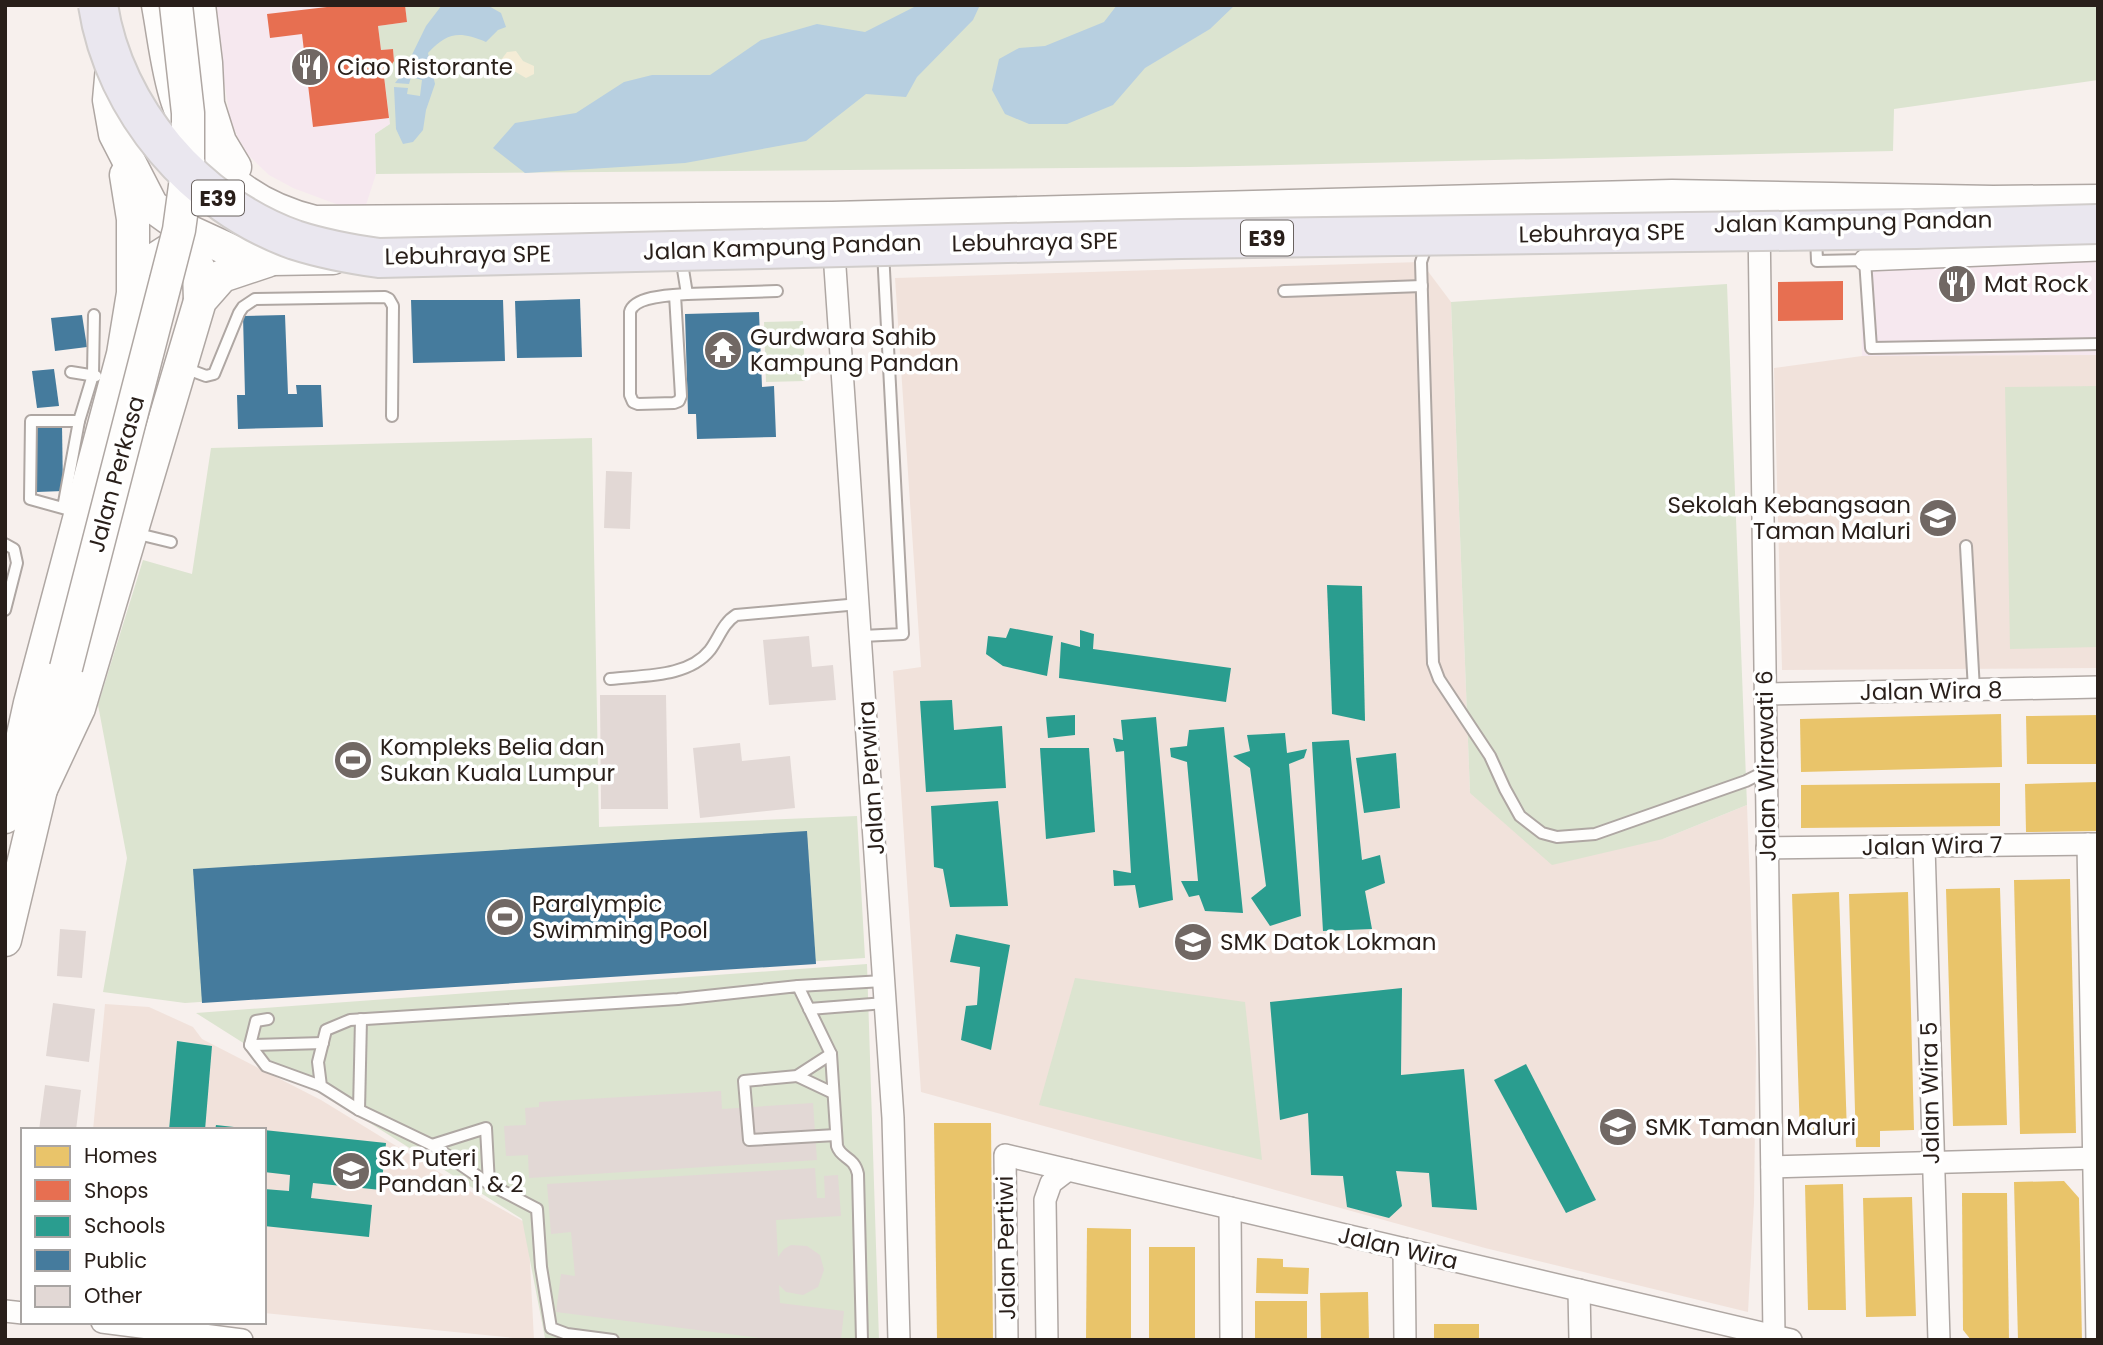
<svg xmlns="http://www.w3.org/2000/svg" width="2103" height="1345" font-family="Poppins,sans-serif">
<rect width="100%" height="100%" fill="#f7f0ed"/>
<!-- commercial -->
<g fill="#f6e8ef">
<path d="M212,5h193l2,17 -29,4 15,23 1,12 -4,6 -7,2 7,55 -15,10 1,40 -11,34 -29,-4 -43,-16 -24,-13 -21,-20 -11,-19 -7,-18z"/>
<path d="M2098,243v112l-236,1 -2,-106z"/>
</g>
<!-- built -->
<g fill="#f1e2db">
<path d="M1421,262l30,40 19,491 193,46 84,-34 9,247 -2,151 -6,109 -263,-64 -564,-156 -28,-421 28,-4 -26,-389z"/>
<path d="M2098,355v313l-316,2 -8,-302 88,-12z"/>
<path d="M105,1004l44,3 44,20 9,12 119,61 152,93 55,31 6,116 -270,-27v-183h-171z"/>
</g>
<!-- green -->
<g fill="#dce4d0">
<path d="M405,5h1693v75l-204,29 -1,42 -703,16 -814,7 -1,-40 15,-10 -7,-56 7,-1 4,-7 -1,-11 -12,1 -3,-24 29,-4z"/>
<path d="M1727,284l20,521 -84,34 -111,26 -82,-72 -19,-491z"/>
<path d="M803,321l2,60 -39,1 -2,-60z"/>
<path d="M2098,386v261l-88,2 -5,-262z"/>
<path d="M592,438l7,389 258,-11 8,142 -680,45 -82,-11 24,-134 -29,-153 45,-145 49,14 19,-126z"/>
<path d="M867,964l12,376 -334,-2 -23,-119 -326,-206z"/>
<path d="M1075,978l170,24 17,158 -223,-55z"/>
</g>
<!-- sand -->
<path fill="#f4ecd6" d="M516,51l7,10 11,5v8l-8,4 -12,-7 -13,-11 6,-8z"/>
<!-- water -->
<g fill="#b7cfe0">
<path d="M442,5h45l14,8 5,14 -8,3 -12,12c-27,-11 -38,-10 -58,11l7,31 -9,26 -3,20 -10,12 -10,2 -7,-15 -2,-42 14,1 -1,6 13,2 2,-16 -11,-3 -2,7 -14,-1 8,-10 23,-47z"/>
<path d="M918,5h62l-7,15 -56,57 -11,20 -40,-3 -60,47 -121,22 -160,10 -32,-25 22,-25 61,-10 48,-31 28,-7h58l51,-35 56,-16 48,8z"/>
<path d="M1117,5h118l-25,24 -65,39 -32,37 -46,19h-38l-24,-10 -13,-24 7,-31 20,-11 26,-2 59,-24z"/>
</g>
<!-- homes -->
<g fill="#e9c46a">
<path d="M2001,714l1,53 -201,5 -1,-53z"/>
<path d="M2098,715v49h-71l-1,-48z"/>
<path d="M2098,782v49l-72,1 -1,-48z"/>
<path d="M2000,783v43l-199,2v-43z"/>
<path d="M2070,879l6,254 -56,1 -6,-254z"/>
<path d="M2000,888l7,237 -54,1 -7,-237z"/>
<path d="M1839,892l8,241 -47,1 -8,-240z"/>
<path d="M1908,892l6,238 -34,1v16h-24l-7,-253z"/>
<path d="M934,1123h57l2,217h-56z"/>
<path d="M2064,1181l15,17 3,142h-64l-4,-158z"/>
<path d="M1843,1184l3,126h-38l-3,-125z"/>
<path d="M1962,1193h45l2,147h-38l-8,-10z"/>
<path d="M1912,1197l4,119 -50,1 -3,-119z"/>
<path d="M1087,1228l44,1v111h-45z"/>
<rect x="1149" y="1247" width="46" height="93"/>
<path d="M1257,1258l26,1v8l26,1 -1,26 -52,-1z"/>
<path d="M1368,1292l1,48h-48l-1,-47z"/>
<rect x="1255" y="1301" width="52" height="39"/>
<rect x="1434" y="1324" width="45" height="16"/>
</g>
<!-- shops -->
<g fill="#e76f51">
<path d="M344,5h61l2,17 -29,4 3,24 12,-1 1,12 -4,6 -7,1 6,50 -76,9 -11,-93 -32,4 -3,-24z"/>
<path d="M1843,281v39l-65,1v-39z"/>
</g>
<!-- schools -->
<g fill="#2a9d8f">
<path d="M1327,585l35,1 3,135 -33,-7z"/>
<path d="M1010,628l43,8 -6,40 -44,-10 -17,-12 2,-18 18,2z"/>
<path d="M1080,630l14,4 -1,15 138,19 -5,34 -167,-24 2,-36 19,5z"/>
<path d="M952,700l2,30 48,-4 4,62 -80,4 -6,-91z"/>
<path d="M1075,715v20l-27,3 -2,-21z"/>
<path d="M1156,717l17,183 -34,8 -4,-23 -21,1 -1,-16 18,3 -7,-122 -8,1 -3,-14 10,2 -2,-20z"/>
<path d="M1224,727l19,186 -38,-2 -6,-16 -10,2 -8,-16h17l-11,-119 -16,-5 -1,-9 17,-2 2,-16z"/>
<path d="M1285,733l2,20 20,-4 -3,9 -15,6 12,152 -31,10 -19,-28 15,-12 -16,-118 -17,-12 17,-5 -3,-16z"/>
<path d="M1349,740l13,120 18,-5 5,28 -20,8 7,38 -49,2 -11,-189z"/>
<path d="M1040,748h49l6,84 -49,7z"/>
<path d="M1396,753l4,55 -36,5 -8,-55z"/>
<path d="M998,801l10,105 -58,1 -7,-38 -9,-2 -3,-61z"/>
<path d="M956,934l54,11 -19,105 -30,-10 5,-34 11,-1 3,-38 -30,-5z"/>
<path d="M1402,988l-1,87 63,-6 13,141 -45,-3 -3,-34 -33,-2 6,35 -13,12 -42,-11 -4,-31 -32,-1 -3,-62 -28,7 -10,-118z"/>
<path d="M177,1041l35,5 -7,84h-36z"/>
<path d="M1526,1064l70,136 -30,13 -72,-133z"/>
<path d="M216,1125l27,3v2h-28z"/>
<path d="M264,1130l122,13 -5,47 -68,-7 -2,15 61,7 -3,32 -105,-11v-37l25,2 1,-16 -26,-3z"/>
</g>
<!-- public -->
<g fill="#457b9d">
<path d="M580,299l2,58 -65,1 -2,-57z"/>
<path d="M411,300h92l2,61 -92,2z"/>
<path d="M759,312l3,75 12,-1 2,51 -79,2 -1,-25h-8l-3,-100z"/>
<path d="M82,315l5,32 -32,4 -4,-33z"/>
<path d="M285,315l3,79h9l-1,-9h25l2,42 -85,2 -1,-34h8l-2,-79z"/>
<path d="M54,369l5,37 -22,2 -5,-37z"/>
<path d="M62,425l1,66 -26,1 -1,-66z"/>
<path d="M807,831l9,133 -614,39 -9,-134z"/>
</g>
<!-- building -->
<g fill="#e2d8d5">
<path d="M606,471l26,1 -2,57 -26,-1z"/>
<path d="M809,636l3,31 21,-2 3,35 -67,5 -6,-65z"/>
<path d="M600,695h66l2,114h-67z"/>
<path d="M740,743l2,18 48,-5 5,52 -95,10 -7,-70z"/>
<path d="M60,929l26,2 -4,47 -25,-2z"/>
<path d="M53,1003l42,6 -6,53 -43,-6z"/>
<path d="M45,1085l36,5 -5,40h-37z"/>
<path d="M721,1091l1,18 91,-6 4,57 -288,18 -1,-23 -22,1 -2,-30 22,-1 -1,-17 14,-1v-5z"/>
<path d="M815,1168l2,30h8l-1,-22 14,-1 3,41 -65,4 2,37 6,-8 7,-4 16,1 13,9 4,15 -6,17 -15,8 -17,-3 -7,-7 1,18 64,8 -3,29h-66l-219,-28 5,-38 14,2 -4,-44 -20,2 -4,-50z"/>
</g>
<g fill="none" stroke-linecap="round" stroke-linejoin="round">
<defs>
<g id="lane">
<path d="M1816,236l1,25 48,-1 6,88 227,-4"/>
<path d="M1427,244l-6,18 12,401 6,16 51,77 15,33 15,27 22,17 15,4 38,-3 151,-53 20,-10"/>
<path d="M681,257l6,37"/>
<path d="M1284,291l138,-5"/>
<path d="M675,295l6,101 -2,5 -5,2 -36,1 -5,-2 -3,-7v-83c4,-16 42,-17 57,-18l90,-3"/>
<path d="M182,367l24,9 8,-2 25,-61 4,-6 12,-8 130,-2 4,2 4,7 -1,110"/>
<path d="M71,372l25,4"/>
<path d="M79,421l14,-46 1,-60"/>
<path d="M63,508l16,-87h-48l-1,78 47,13"/>
<path d="M134,533l37,9"/>
<path d="M5,544l9,5 3,14 -12,47"/>
<path d="M1966,546l8,144"/>
<path d="M862,636l41,-2 -20,-383"/>
<path d="M610,679c32,-4 78,-1 100,-29 9,-12 13,-27 26,-35l123,-11"/>
<path d="M798,986l85,-5"/>
<path d="M809,1009l76,-6"/>
<path d="M268,1019l-12,2 -6,24 16,21 55,20"/>
<path d="M250,1045l73,-2"/>
<path d="M831,1054l-34,22 -53,5 5,59 87,-5"/>
<path d="M797,1076l36,17"/>
<path d="M359,1110l2,-91"/>
<path d="M432,1145l54,-17 3,56"/>
<path d="M613,1340l-46,-6 -16,-6 -10,-61 -4,-58 -48,-25 -57,-39 -73,-35 -38,-24 -3,-24 8,-32 24,-10 328,-21 120,-13 33,68 6,92c4,13 17,10 21,28l4,166"/>
</g>
<g id="street">
<path d="M1759,221l15,1115"/>
<path d="M833,238l60,880 6,222"/>
<path d="M1865,260l233,-10"/>
<path d="M1765,694l333,-7"/>
<path d="M2088,844l9,496"/>
<path d="M1924,846l15,494"/>
<path d="M1767,848l331,-4"/>
<path d="M1772,1167l326,-9"/>
<path d="M1230,1208l1,132"/>
<path d="M1404,1249l1,91"/>
<path d="M1579,1290l1,50"/>
<path d="M5,1311l18,2"/>
<path d="M102,1322l140,18"/>
<path d="M1007,1340l-2,-185 786,185"/>
<path d="M1047,1340l-2,-140 6,-17 17,-13"/>
</g>
<g id="secondary">
<path d="M158,5c6,32 9,65 19,95 20,65 74,107 138,122l517,-4 840,-22 321,6 105,-1"/>
<path d="M199,5l7,58 2,41 12,38 15,25"/>
<path d="M113,56l-4,44 6,34 37,72 32,23 50,23 38,7 61,-1"/>
<path d="M154,260l14,-9 23,6 8,12 1,32"/>
<path d="M41,789l38,-81 121,-407 22,-25 45,-15"/>
<path d="M5,817l25,-114 93,-349 10,-61v-74l-7,-44"/>
<path d="M5,940l36,-151 25,-121"/>
</g>
</defs>
<!-- lane casing -->
<use href="#lane" stroke="#afa7a3" stroke-width="14"/>
<!-- street casing -->
<use href="#street" stroke="#afa7a3" stroke-width="24"/>
<!-- secondary casing -->
<use href="#secondary" stroke="#afa7a3" stroke-width="35"/>
<!-- lane -->
<use href="#lane" stroke="#fefdfc" stroke-width="10"/>
<!-- street -->
<use href="#street" stroke="#fefdfc" stroke-width="21"/>
<!-- secondary -->
<use href="#secondary" stroke="#fefdfc" stroke-width="32"/>
<defs>
<path id="secondary-bridge" d="M66,668l113,-438 9,-66v-51l-12,-108"/>
<path id="highway-bridge" d="M98,5c16,105 98,200 197,235 28,9 55,14 84,18l802,-19 735,-10 182,-5"/>
</defs>
<!-- secondary-bridge casing -->
<use href="#secondary-bridge" stroke="#afa7a3" stroke-width="35" stroke-linecap="butt"/>
<!-- highway-bridge casing -->
<use href="#highway-bridge" stroke="#d1cdcb" stroke-width="42" stroke-linecap="butt"/>
<!-- secondary-bridge -->
<use href="#secondary-bridge" stroke="#fefdfc" stroke-width="32"/>
<!-- highway-bridge -->
<use href="#highway-bridge" stroke="#eae7ef" stroke-width="38"/>
</g>
<!-- icons -->
<defs>
<symbol id="restaurant-disc" viewBox="-11 -11 22 22"><circle r="9.5" fill="#716864" stroke="#fff"/><path d="M-5-6h1v4h1v-4h1v4h1v-4h1v5L-1.5 .5V6h-2V.5L-5-1ZM5-6V6H3V1.5H1.5Q1.5-4 5-6Z" fill="#fff"/></symbol>
<symbol id="temple-disc" viewBox="-11 -11 22 22"><circle r="9.5" fill="#716864" stroke="#fff"/><path d="M0-6L5-2H3V0L6.5 2.5H4V6H1.5V3h-3V6H-4V2.5H-6.5L-3 0V-2H-5Z" fill="#fff"/></symbol>
<symbol id="school-disc" viewBox="-11 -11 22 22"><circle r="9.5" fill="#716864" stroke="#fff"/><path d="M0-5L7-2L0 1L-7-2ZM-4 1L0 2.5L4 1V4Q0 6-4 4Z" fill="#fff"/></symbol>
<symbol id="stadium-disc" viewBox="-11 -11 22 22"><circle r="9.5" fill="#716864" stroke="#fff"/><path d="M0-5a6.5 5 0 1 0 0 10a6.5 5 0 1 0 0-10ZM-3.5-1.8h7v3.6h-7Z" fill="#fff"/></symbol>
</defs>
<g fill-rule="evenodd">
<use href="#restaurant-disc" x="288" y="45" width="44" height="44"/>
<use href="#restaurant-disc" x="1935" y="262" width="44" height="44"/>
<use href="#temple-disc" x="701" y="328" width="44" height="44"/>
<use href="#school-disc" x="1916" y="496" width="44" height="44"/>
<use href="#stadium-disc" x="331" y="738" width="44" height="44"/>
<use href="#stadium-disc" x="483" y="895" width="44" height="44"/>
<use href="#school-disc" x="1171" y="920" width="44" height="44"/>
<use href="#school-disc" x="1596" y="1105" width="44" height="44"/>
<use href="#school-disc" x="329" y="1149" width="44" height="44"/>
</g>
<g text-anchor="middle" dominant-baseline="central" stroke-width="7" stroke-linejoin="round" paint-order="stroke">
<!-- shield labels -->
<g fill="#fff" stroke="#69625f" stroke-width="2">
<rect x="192" y="180.5" width="52" height="35" rx="5"/>
<rect x="1241" y="220.5" width="52" height="35" rx="5"/>
</g>
<g font-size="21" font-weight="bold" fill="#291f1a">
<text x="218" y="198">E39</text>
<text x="1267" y="238">E39</text>
</g>
<!-- poi labels -->
<g font-size="23" fill="#291f1a" stroke="#fff" text-anchor="start">
<text x="337" y="67">Ciao Ristorante</text>
<text x="1984" y="284">Mat Rock</text>
<text x="750" y="337">Gurdwara Sahib<tspan x="750" dy="26">Kampung Pandan</tspan></text>
<text x="1911" y="505" text-anchor="end">Sekolah Kebangsaan<tspan x="1911" dy="26">Taman Maluri</tspan></text>
<text x="380" y="747">Kompleks Belia dan<tspan x="380" dy="26">Sukan Kuala Lumpur</tspan></text>
<text x="532" y="904">Paralympic<tspan x="532" dy="26">Swimming Pool</tspan></text>
<text x="1220" y="942">SMK Datok Lokman</text>
<text x="1645" y="1127">SMK Taman Maluri</text>
<text x="378" y="1158">SK Puteri<tspan x="378" dy="26">Pandan 1 &amp; 2</tspan></text>
</g>
<!-- street labels -->
<g font-size="23" fill="#291f1a" stroke="#fff">
<text transform="translate(1853 222) rotate(-1)">Jalan Kampung Pandan</text>
<text transform="translate(1602 233) rotate(-1)">Lebuhraya SPE</text>
<text transform="translate(1035 242) rotate(-1)">Lebuhraya SPE</text>
<text transform="translate(782 247) rotate(-2)">Jalan Kampung Pandan</text>
<text transform="translate(468 255) rotate(-1)">Lebuhraya SPE</text>
<text transform="translate(116 474) rotate(-75)">Jalan Perkasa</text>
<text transform="translate(1931 691) rotate(-1)">Jalan Wira 8</text>
<text transform="translate(1766 766) rotate(-91)">Jalan Wirawati 6</text>
<text transform="translate(871 778) rotate(-94)">Jalan Perwira</text>
<text transform="translate(1932 846) rotate(-1)">Jalan Wira 7</text>
<text transform="translate(1930 1093) rotate(-91)">Jalan Wira 5</text>
<text transform="translate(1006 1248) rotate(-91)">Jalan Pertiwi</text>
<text transform="translate(1398 1248) rotate(13)">Jalan Wira</text>
</g>
</g>
<!-- border -->
<rect width="2103" height="1345" fill="none" stroke="#291f1a" stroke-width="14"/>
<!-- legend -->
<rect x="21" y="1128" width="245" height="196" fill="#ffffff" stroke="#a9a5a3" stroke-width="2"/>
<rect x="35" y="1146" width="35" height="21" fill="#e9c46a" stroke="#a9a5a3" stroke-width="2"/>
<text x="84" y="1163" font-size="21" fill="#291f1a">Homes</text>
<rect x="35" y="1180" width="35" height="21" fill="#e76f51" stroke="#a9a5a3" stroke-width="2"/>
<text x="84" y="1198" font-size="21" fill="#291f1a">Shops</text>
<rect x="35" y="1216" width="35" height="21" fill="#2a9d8f" stroke="#a9a5a3" stroke-width="2"/>
<text x="84" y="1233" font-size="21" fill="#291f1a">Schools</text>
<rect x="35" y="1250" width="35" height="21" fill="#457b9d" stroke="#a9a5a3" stroke-width="2"/>
<text x="84" y="1268" font-size="21" fill="#291f1a">Public</text>
<rect x="35" y="1286" width="35" height="21" fill="#e2d8d5" stroke="#a9a5a3" stroke-width="2"/>
<text x="84" y="1303" font-size="21" fill="#291f1a">Other</text>
</svg>
